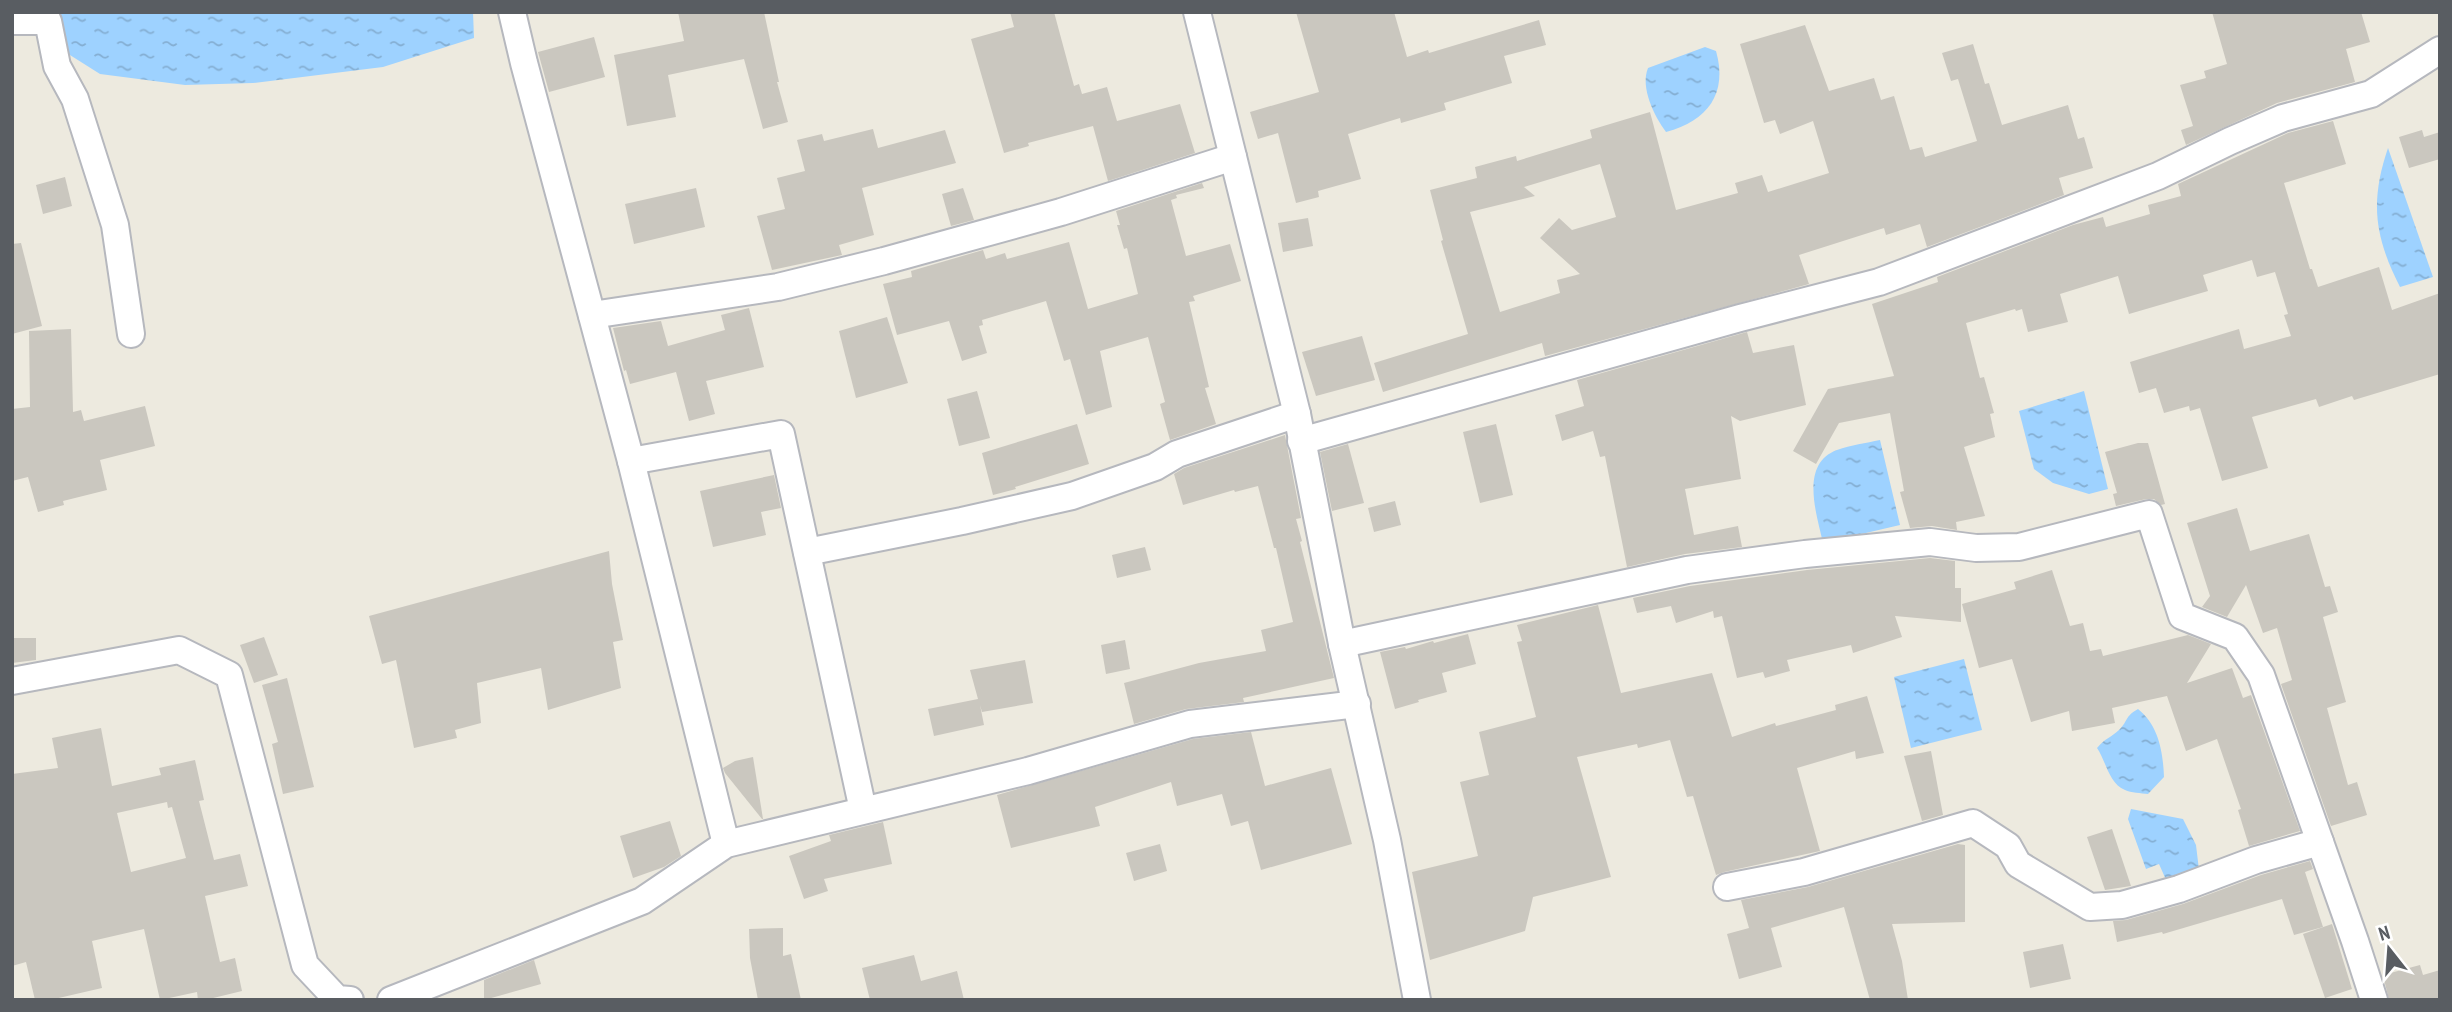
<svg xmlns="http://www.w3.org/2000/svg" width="2452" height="1012" font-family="'PT Sans Narrow',sans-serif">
<defs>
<pattern id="water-ripples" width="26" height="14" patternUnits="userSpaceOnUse" patternTransform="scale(1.75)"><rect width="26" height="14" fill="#9ed2ff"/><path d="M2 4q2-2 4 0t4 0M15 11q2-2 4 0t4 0" fill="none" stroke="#84aed2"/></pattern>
</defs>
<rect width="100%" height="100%" fill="#edeadf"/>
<!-- water -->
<g fill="url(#water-ripples)">
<path d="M54,12h419l1,26 -91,29 -130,16 -68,2 -85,-11 -38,-24z"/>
<path d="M1705,47l11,4c12,42 -8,70 -50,81 -12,-16 -26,-45 -18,-64z"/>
<path d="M2388,148l45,129 -33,10c-26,-51 -30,-86 -12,-139z"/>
<path d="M2084,391l24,98 -19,5 -36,-11 -19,-14 -15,-58z"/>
<path d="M1880,440l20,85 -77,18c-6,-28 -24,-79 14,-93 14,-5 29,-7 43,-10z"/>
<path d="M1964,659l18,71 -71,18 -17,-71z"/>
<path d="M2138,709c21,17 25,43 26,68l-16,17c-7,-1 -17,-1 -23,-4 -16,-6 -19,-29 -28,-42 8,-10 15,-11 22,-18 10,-10 5,-13 19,-21z"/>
<path d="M2131,809l52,10 13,26 3,25 -32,12 -8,-18 -13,5 -18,-50z"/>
</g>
<!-- building -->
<g fill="#cac7bf" fill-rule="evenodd">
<path d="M678,12h86l15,70h-2l11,40 -25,7 -19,-70 -76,16 8,42 -49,9 -13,-71 70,-14z"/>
<path d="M1010,12h44l20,74 5,-2 3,10 25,-7 10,34 63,-17 15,49 -87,28 -15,-55 -65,17 1,3 -25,7 -33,-114 43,-12z"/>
<path d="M1296,12h98l13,45 21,-7 1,3 110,-33 7,25 -42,11 8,27 -68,20 2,7 -45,13 -1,-5 -52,16 13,45 -43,12 1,6 -23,6 -18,-70 -20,6 -8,-27 69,-20z"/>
<path d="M2212,12h149l9,30 -24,7 9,33 -78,21 -91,42 -5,-15 12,-4 -13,-41 26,-7 -2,-7 23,-7z"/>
<path d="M1805,25l24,66 45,-13 7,22 13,-4 16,54 12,-3 3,10 52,-16 -19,-62 -7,2 -9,-28 31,-9 12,40 4,-1 13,42 66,-20 10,34 6,-2 9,31 -34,10 5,17 -137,52 -7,-23 -34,11 -2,-7 -85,27 10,29 -264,72 -3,-13 -159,49 -9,-29 94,-29 -27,-93 2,-1 -13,-50 47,-12 -2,-11 41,-11 1,5 75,-23 -2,-8 60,-18 26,98 62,-17 -3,-10 27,-8 6,17 61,-19 -16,-52 -33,13 -5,-14 -11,3 -24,-79zM1600,164l16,53 -44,13 -13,-12 -19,20 40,36 -23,6 3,13 -60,19 -30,-100 65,-16 -11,-9z"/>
<path d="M594,37l11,40 -56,15 -11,-40z"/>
<path d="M2333,121l13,43 -62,19 26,86h2l6,18 61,-20 13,43 48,-17v81l-86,26 -2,-4 -33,11 -3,-8 -64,18 16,51 -46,13 -22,-73 -10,3 -1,-5 -25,7 -8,-25 -17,5 -9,-31 109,-33 5,20 47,-13 -7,-21 4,-1 -13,-42 -18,5 -5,-17 -49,15 5,16 -79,23 -11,-38 -58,18 8,28 -40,10 -6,-23 -6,2 -1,-2 -49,14 14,55 4,-1 10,36 -4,1 5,23 -31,10 21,69 -29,6 1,8 -25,-4 -22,2 -10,-36 4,-1 -14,-78 -51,10 -23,41 -23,-13 35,-62 66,-13 -22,-72 66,-22 -1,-5 136,-52 30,-8 3,10 44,-13 -2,-9 33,-9 -3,-12 110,-51z"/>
<path d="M873,129l5,19 67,-18 11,33 -94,25 12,47 -35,10 3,10 -70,15 -15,-54 28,-7 -8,-31 28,-7 -8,-31 25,-6 2,7z"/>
<path d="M2422,130l2,7 16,-5v27l-31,9 -10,-31z"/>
<path d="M65,177l7,29 -29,8 -7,-29z"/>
<path d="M1202,183l2,5 -28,7 1,3 -6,2 15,56 44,-12 11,37 -48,15 2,5 -6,1 20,85 -4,1 11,36 -46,16 -10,-36 5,-2 -17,-65 -48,14 12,56 -26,8 -16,-56 -6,2 -18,-60 -64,19 1,5 -4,1 8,27 -25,8 -13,-40 -52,14 -14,-51 29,-7 -1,-6 72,-21 3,9 19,-6 2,6 62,-17 19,67 50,-15 -11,-46 -3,1 -7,-24h3l-4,-14z"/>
<path d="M696,188l9,39 -71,17 -9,-40z"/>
<path d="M963,188l11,32 -23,6 -9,-32z"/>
<path d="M1308,218l5,28 -30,6 -5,-29z"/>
<path d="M21,243l21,83 -30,8v-90z"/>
<path d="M749,308l15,59 -58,14 9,33 -26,7 -13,-49 -46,12 -4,-14 -2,1 -11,-43 48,-7 7,25 57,-16 -4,-15z"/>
<path d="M887,317l21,66 -52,15 -17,-67z"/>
<path d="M71,329l2,83 8,-2 3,11 61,-15 10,40 -55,14 7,30 -44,11 1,4 -26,7 -10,-35 -16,4v-72l18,-2 -1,-76z"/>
<path d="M1747,332l6,21 41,-8 12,60 -66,16 -9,-5 10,63 -56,10 9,46 44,-9 4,21 -57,7 -58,13 -22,-111 -5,1 -7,-26 -31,10 -7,-26 29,-9 -7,-26z"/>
<path d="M1362,336l13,44 -59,16 -14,-44z"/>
<path d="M977,391l13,47 -31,8 -12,-47z"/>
<path d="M1077,424l12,40 -74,23 1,2 -23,6 -11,-42z"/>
<path d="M1496,424l17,71 -33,8 -17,-71z"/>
<path d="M1285,435l16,83 -5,1 6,22 -2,1 34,136 -91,20 1,4 -58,7 -52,15 -10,-41 75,-20 67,-12 -5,-21 32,-8 -17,-74h-2l-16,-62 -23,6 -1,-2 -51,15 -9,-31 10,-6z"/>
<path d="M2138,443h10l17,61 -4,1 -7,-6h-8l-30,7 -3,-12 4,-1 -12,-41z"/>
<path d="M1348,444l16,59 -32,8 -12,-59z"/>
<path d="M774,475l7,33 -20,4 5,23 -53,12 -13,-56z"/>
<path d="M1395,501l6,24 -27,7 -6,-24z"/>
<path d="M2237,508l13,43 59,-17 16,53 5,-1 8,26 -15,5 23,85 -19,6 21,77 9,-3 10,33 -36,11 -50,-142 11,-4 -15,-52 -14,5 -17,-48 -19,32 -25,-10 8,-11 -23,-73z"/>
<path d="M1145,547l6,23 -34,8 -5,-23z"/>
<path d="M609,551l3,33 11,56 -10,2 8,46 -73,22 -7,-42 -64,15 4,40 -26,7 2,8 -43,10 -18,-88 -14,4 -13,-48z"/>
<path d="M1930,558l25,3v27h6v34l-66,-6 7,21 -49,16 -2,-8 -64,15 3,11 -25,7 -2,-6 -26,6 -15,-62 -8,2 -1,-7 -37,12 -5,-17 -34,7 -4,-15 57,-12 117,-16z"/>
<path d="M2052,570l18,56 13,-3 7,28 11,-2 2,7 85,-21 23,9 -24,39 45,-15 11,30 8,-3 49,136 -51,15 -11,-36 3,-1 -24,-70 -31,12 -19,-55 -55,12 3,15 -43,8 -3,-20 -38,11 -19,-63 -33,9 -17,-64 54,-15 -2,-7z"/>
<path d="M1598,605l23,88 91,-20 20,64 43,-14 1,3 60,-16 -1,-5 32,-9 17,57 -28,6 -1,-8 -58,17 23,83 -96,21 -8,3 -23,-79 -6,1 -17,-57 -32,8 -1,-4 -60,13 34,120 -78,20 -8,34 -95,29 -18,-88 66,-16 -18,-74 29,-7 -10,-43 57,-15 -19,-75 5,-1 -5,-16z"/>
<path d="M1468,634l8,30 -34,9 5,19 -29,8 1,2 -24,7 -15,-57 25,-5 1,2 27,-8 1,2z"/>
<path d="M264,637l14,38 -24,8 -14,-38z"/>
<path d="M12,638h24v22l-24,3z"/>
<path d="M1125,640l5,29 -24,5 -5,-29z"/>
<path d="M1025,660l8,43 -51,9 -2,-7 4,20 -50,11 -6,-27 50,-10 -8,-29z"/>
<path d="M287,678l27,109 -31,7 -11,-50 6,-2 -16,-57z"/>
<path d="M101,728l11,58 49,-11 -2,-7 36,-8 9,40 -5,1 15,59 26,-6 8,32 -43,10 15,66 15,-4 7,33 -37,9h-7l-1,-8 -37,8 -16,-71 -52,12 10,47 -52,12h-15l-9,-38 -14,4v-192l46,-6 -6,-30zM167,802l1,6 4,-1 14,51 -55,14 -14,-59z"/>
<path d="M1251,732l14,54 66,-18 21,76 -91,26 -13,-49 -17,5 -9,-32 -45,12 -6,-24 -76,25 5,19 -89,22 -14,-53 196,-56z"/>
<path d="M1931,751l12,64 -21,6 -18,-65z"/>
<path d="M753,757l10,62h-1l-37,-46 -2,-5 12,-7z"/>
<path d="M670,821l11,35 -17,11 -31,11 -13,-42z"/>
<path d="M883,822l9,42 -68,15 4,12 -24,8 -15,-43 42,-15 -2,-6z"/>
<path d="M2112,829l19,57 -26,4 -18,-53z"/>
<path d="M1160,844l7,27 -33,10 -8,-28z"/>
<path d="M1958,844l7,1v77l-73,2 10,37 6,39h-38l-26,-93 -73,21 11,39 -43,12 -12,-45 22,-6 -8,-28 67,-13z"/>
<path d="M2310,861l3,8 -8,3 18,55 -29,8 -12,-36 -119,35 -1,-2 -45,10 -4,-21 13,-1 57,-16 78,-29z"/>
<path d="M2332,924l20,65 -27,9 -22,-64z"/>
<path d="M783,928v28l8,-2 10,46h-43l-8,-42 -1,-29z"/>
<path d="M2063,944l8,35 -41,9 -7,-36z"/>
<path d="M914,955l7,26 36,-10 7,29h-94l-8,-32z"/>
<path d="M534,960l7,24 -57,16v-20z"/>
<path d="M2420,965l3,10 17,-5v30h-51l-6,-25z"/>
</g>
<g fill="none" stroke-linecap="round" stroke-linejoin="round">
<defs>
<g id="minor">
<path d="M512,12l12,51 107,398 95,383"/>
<path d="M1197,12l100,402 45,230 45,196 30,160"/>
<path d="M12,21h36l9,45 18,33 40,126 16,109"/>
<path d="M592,315l186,-28 106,-26 177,-49 172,-55"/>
<path d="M1301,441l439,-123 139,-36 279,-106 72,-35 53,-23 88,-24 69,-44"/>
<path d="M631,461l150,-27 82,376"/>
<path d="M807,552l155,-31 110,-25 83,-29 22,-13 120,-40"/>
<path d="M1342,644l345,-74 118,-16 125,-12 46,6 43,-1 130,-33 33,102 53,21 26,38 94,266 19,59"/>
<path d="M12,681l167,-31 50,25 76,290 32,34 13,1"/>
<path d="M1727,887l77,-15 169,-49 35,23 10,18 72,43 32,-2 57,-16 77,-29 64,-18"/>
<path d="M391,1000l251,-99 84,-57 302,-73 162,-47 167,-20"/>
</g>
</defs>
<!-- minor casing -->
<use href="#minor" stroke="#b6b8be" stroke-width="30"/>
<!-- minor -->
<use href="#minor" stroke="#fff" stroke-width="26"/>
</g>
<!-- border -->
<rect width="2452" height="1012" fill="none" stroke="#595d62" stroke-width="28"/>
<!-- north arrow -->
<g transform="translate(2389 949) rotate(343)" stroke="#ffffff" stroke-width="5" paint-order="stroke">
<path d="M0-5L12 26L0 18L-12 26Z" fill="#595d62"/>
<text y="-10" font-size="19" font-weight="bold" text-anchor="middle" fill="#595d62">N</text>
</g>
</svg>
